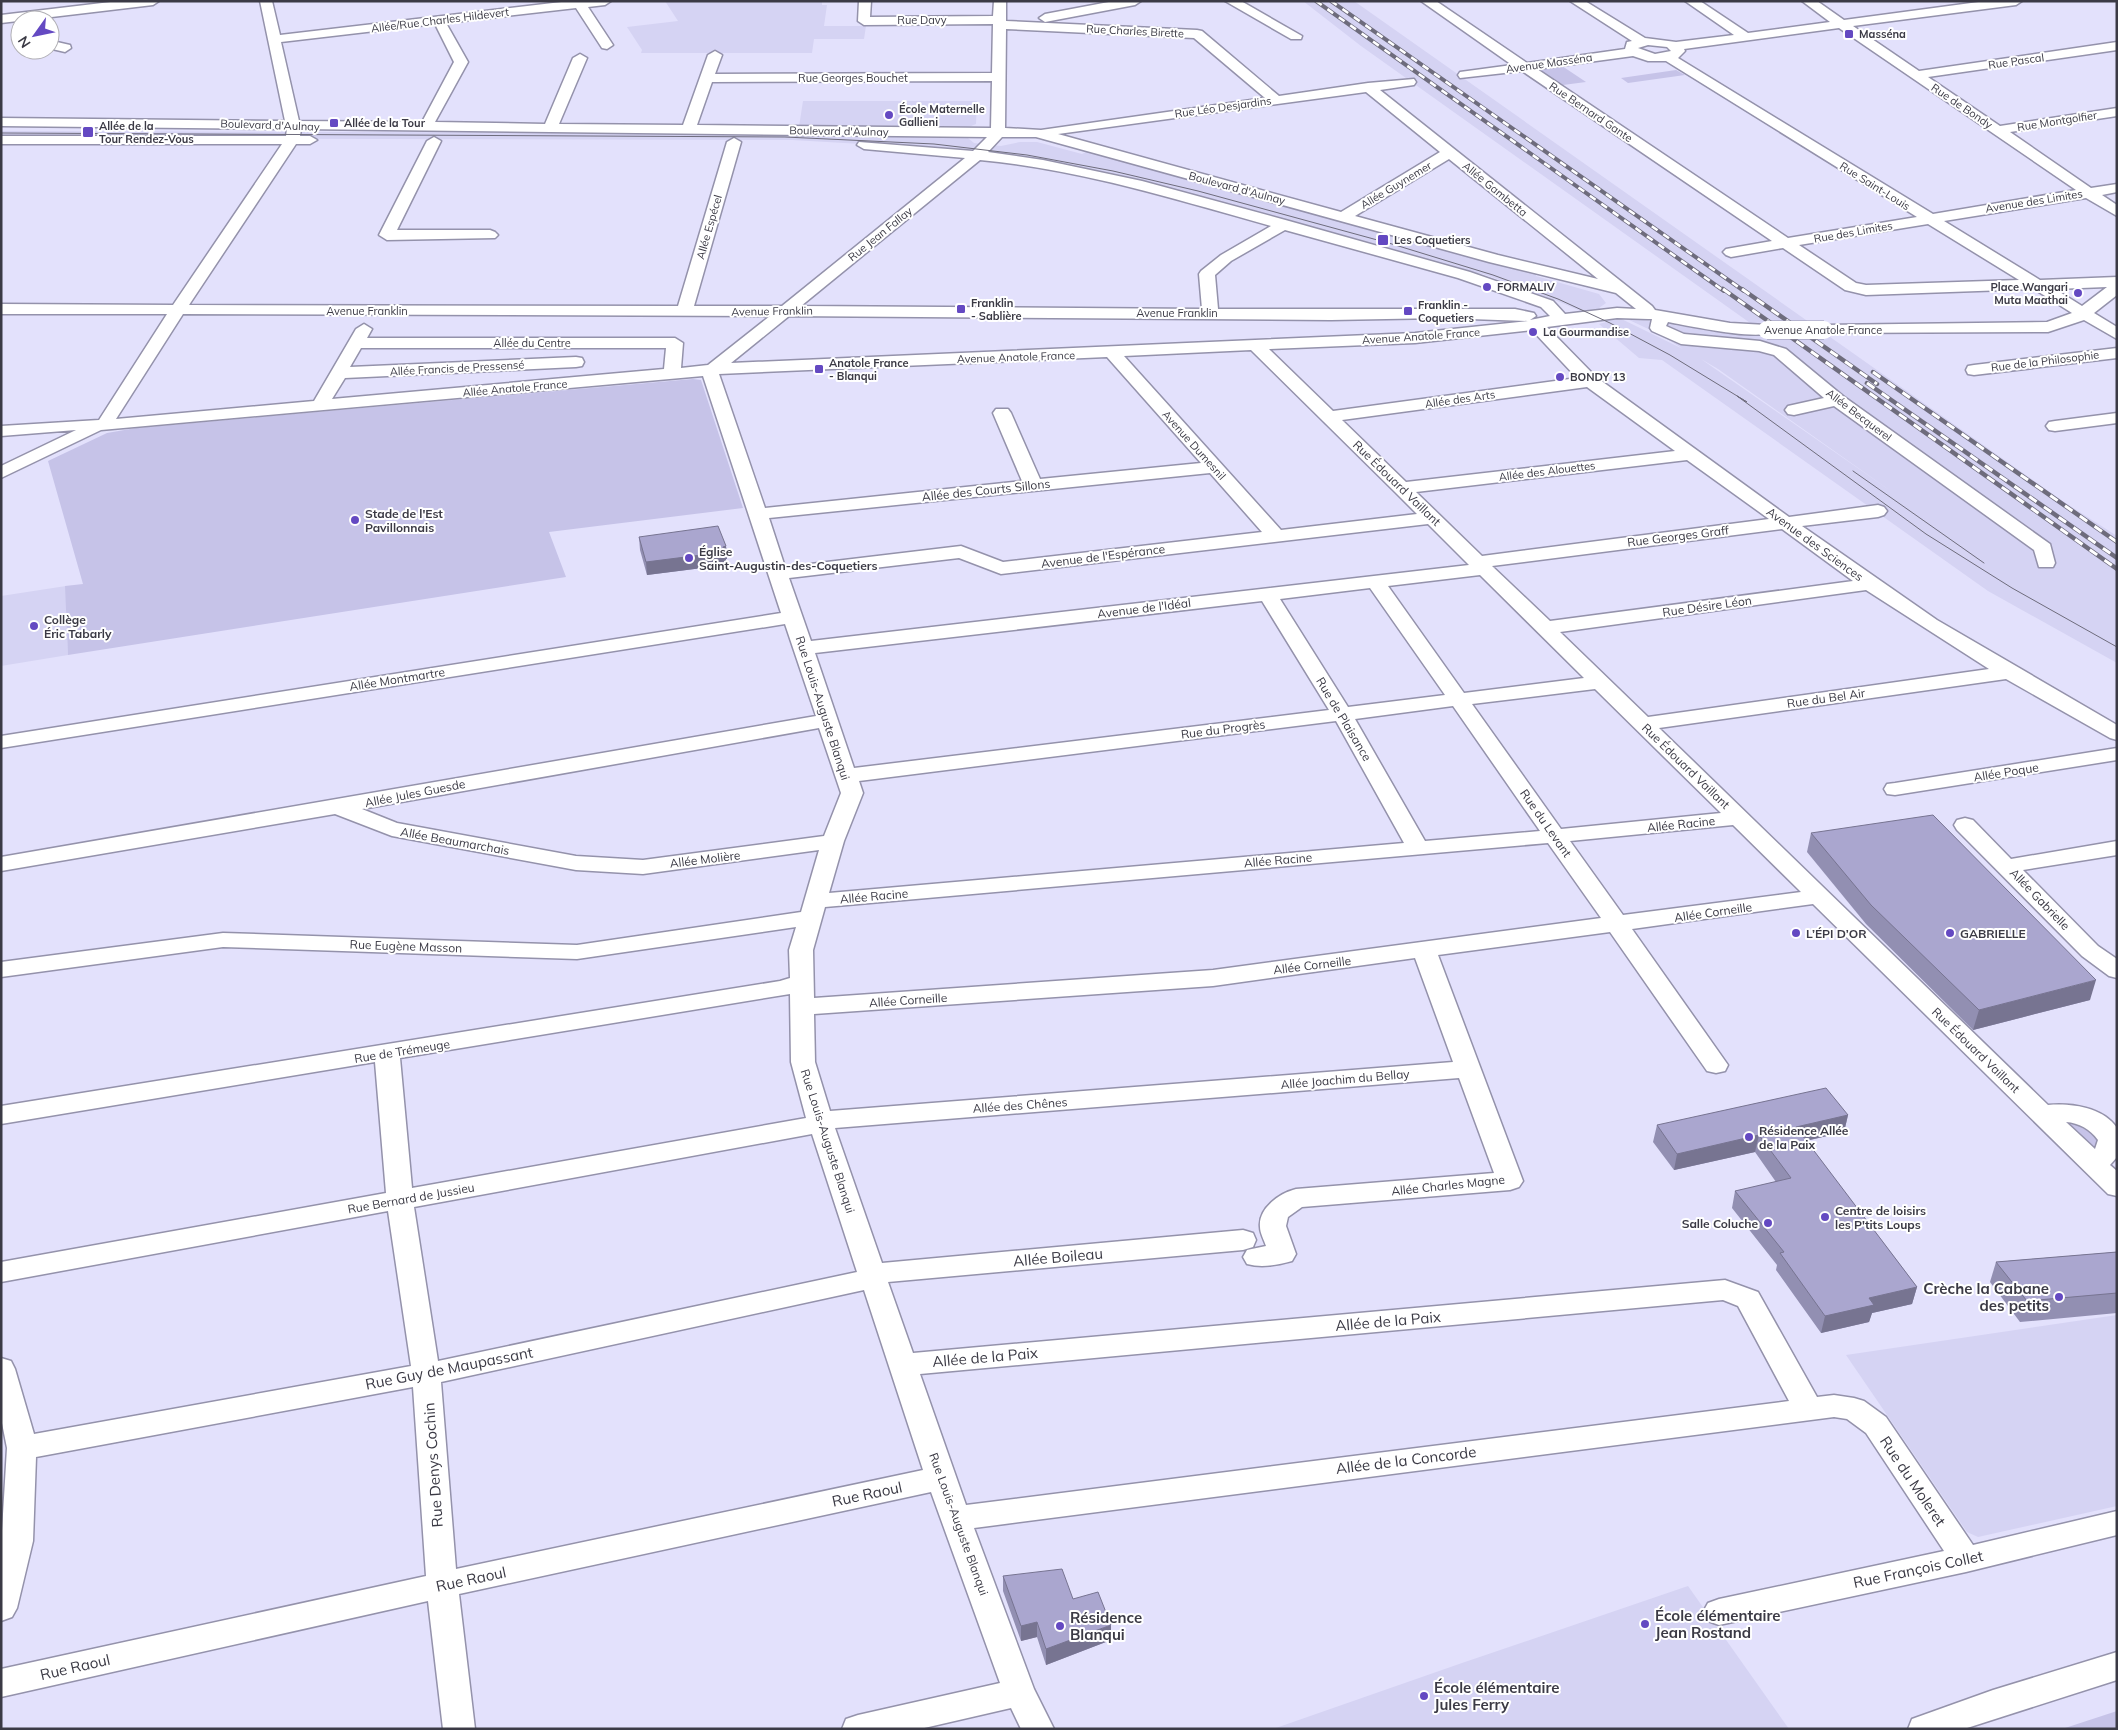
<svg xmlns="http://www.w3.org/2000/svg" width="2118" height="1730" font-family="Mulish,sans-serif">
<rect width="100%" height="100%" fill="#e3e1fc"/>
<!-- built -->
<g fill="#d5d3f3" fill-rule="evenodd">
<path d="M665,1h157v4h5l-3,21h42l-2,13h-50l-2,14h-171l1,-3 -15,-23 51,-6z"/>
<path d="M1303,1h51l710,501 53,34v127l-129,-72 -326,-231 -23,-2 -40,-34 7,-2 -51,-22 -72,-26 -15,-2 -344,-94 -262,-34 -70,-4 -791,-2v-7l962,3 11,9 27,3 19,-4h17l45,12 8,-4 446,124v2l63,18 7,9 -7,5 84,41 -24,-15 -32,-15h10l88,14 42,2 -406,-289zM1701,359l17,10 177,125z"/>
<path d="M803,101h174l-1,23 -12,5 -165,-2z"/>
<path d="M66,586l2,69 -67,11v-70z"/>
<path d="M2117,1315v191l-139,31 -11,-5 -121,-177z"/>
<path d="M1688,1586l101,143h-516l189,-66z"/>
</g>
<!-- green -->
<g fill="#c6c3e8">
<path d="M1562,66l24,16 -23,3 -24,-15z"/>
<path d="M1676,70l9,5 -57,8 -7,-5z"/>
<path d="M693,379l8,1 42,128 -194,24 17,45 -498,78 -3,-69 18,-2 -35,-123 59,-28 29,-5z"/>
<path d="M2068,1119l25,9 8,17 -9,8 -32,-33z"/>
<path d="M2117,1711v18h-55z"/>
</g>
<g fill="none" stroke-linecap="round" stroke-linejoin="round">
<defs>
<g id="minor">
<path d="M119,1h40l-6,4 -152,18v-8z"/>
<path d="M260,1h12l8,34 290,-34h41l-6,4 -17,2 25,38 -6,4 -5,-1 -26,-40 -130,15 22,39 -33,60 110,2 28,-66 7,-4 7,4 -28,66 124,1 25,-70 7,-4 7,4 -7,19 277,-1 1,-49 -129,1 -6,-4 1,-20h12l-1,16 123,-1 1,-15h12v20l191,9 5,1 77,65 89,-13 46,-4 2,3 -2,3 -34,5 272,216 3,4 75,13 37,2 8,5c-9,13 -90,-5 -107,-8l-2,4 18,8 76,7 26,8 57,47 207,148 5,19 -2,4h-14l-5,-17 -200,-144 -40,9 -6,-1 -3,-4 3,-4 36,-8 -50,-43 -15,-4 -78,-7 -29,-13 -2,-3 2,-9h-4l-31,-1 -70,9 49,50 193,140 89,-12 6,2 3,4 -3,4 -6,2 -76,9 135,94 180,105v15l-7,-2 -104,-59 -347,49 389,377c23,-2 55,2 69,23v29l-7,8 7,6v25l-9,-2 -295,-290 -181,25 96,136 -3,6 -9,2 -9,-2 -97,-139 -172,23 85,226 -4,6 -9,3 -208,17 -14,10 -2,9 10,28 -4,7c-15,4 -30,7 -45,3l-4,-7 4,-7 19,-4c-2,-6 -6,-13 -6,-19 -2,-19 20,-34 36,-38l198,-16 -35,-95 -624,50 47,135 361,-33 10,3 3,7 -3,7 -10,3 -355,32 25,71 812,-73 33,12 59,105 17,-2 20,3 10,3 22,16 87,128 144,-34v24l-151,37 -247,53 -11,-4 -5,-9 5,-9 11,-4 225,-48 -78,-118 -19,-14 -13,-2 -860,111 60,161 20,40h-33l-10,-21 -91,21h-78l4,-10 12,-4 142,-32 -69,-191 -472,102 16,135h-32l-15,-128 -427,96v-28l425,-93 -13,-189 -377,70 -3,84 -16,67 -5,9 -11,4v-74l6,-99 -6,-30v-60l10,3 4,8 19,65 377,-68 -23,-155 -387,71v-20l385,-69 -11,-131 -374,62v-18l779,-125 10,-3 -1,-28 7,-23 -219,32 -354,-12 -222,30v-15l222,-29 354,12 224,-33 18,-62 -176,24 -67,-4 -184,-34 -57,-22 -334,57v-14l815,-141 -31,-92 -784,124v-12l780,-123 -78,-237 -602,54 -100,48v-12l75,-36 -75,6v-10l98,-6 68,-106h-166v-10l172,1 109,-161h-281v-8h285l1,-7 -286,-3v-8l284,3zM435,24l19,38 -32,60 -123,-1 -18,-79zM1006,29l188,9 71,60 -224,32 -36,-2zM992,81l-1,47 -294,-3 15,-43zM1366,92l74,60 -99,60 -283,-78zM301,129l686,8 -14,14 -114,-9 -2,3 7,4 101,9 -183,148h-88l47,-164 -7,-4 -7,4 -49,164 -489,-1 107,-161h14l7,-4 -7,-4h-10zM1002,137h34l453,125 127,31 20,16 -19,-1 -52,6 -12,-13 -83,-29 -181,-51 -147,-40 -99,-21 -55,-8zM1449,159l149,120 -100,-24 -143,-39zM980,160c99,9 195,39 291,66l-50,29 -20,16 -2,3 3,35 -401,-3zM1285,230l173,48 83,29 9,9 -20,4 6,-4 -2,-3 -19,-4h-297l-3,-34 16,-14zM183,314l587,2 -62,49 -27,3 2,-25 -8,-5h-308l5,-9 -8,-5 -8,5 -42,72 -198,18zM789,316l542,4 111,-2 86,3 -113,12 -684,30zM1532,330l45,48 -244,33 -64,-62 146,-6zM361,348h305l-2,21 -332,30 13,-21 231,-11 6,-1 2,-4 -2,-4 -6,-1 -226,10zM1251,350l144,142 22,22 -136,16 -157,-174zM1107,357l94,106 -161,16 -29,-66 -3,-4h-12l-3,4 29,68 -257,27 -46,-134zM1587,387l88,64 -269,31 -64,-62zM1687,460l82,59 -287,37 -66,-64zM1210,473l52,59 -259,30 -42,-16 -176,21 -16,-49zM1428,524l41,41 -658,76 -22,-63 170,-20 42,16zM1782,529l71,52 -303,40 -58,-55zM1480,575l104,103 -120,15 -76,-107zM1370,588l75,107 -97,12 -68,-108zM1866,590l123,79 -341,48 -88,-85zM1262,601l67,109 -475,58 -39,-115zM1595,689l126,124 -160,16 -89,-125zM1453,706l87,125 -115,10 -70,-122zM1336,721l68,122 -575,50 15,-52 19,-48 -4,-12zM819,728l22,65 -17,43 -181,24 -67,-4 -179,-33 -35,-14zM1733,825l68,67 -178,23 -53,-74zM1548,843l53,75 -388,52 -399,28 -1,-48 12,-43zM1415,958l38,104 -623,49 -15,-49 -1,-48 399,-28zM790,994l1,68 15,56 -394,70 -12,-130zM2066,1122c13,1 24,7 32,18l-3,9zM812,1134l45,138 -419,89 -24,-154zM864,1290l59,180 -467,99 -15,-187zM1723,1300l15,6 51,95 -823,104 -46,-131z"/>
<path d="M1114,1h27l-6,4 -90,17 -6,-4 6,-4z"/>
<path d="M1225,1h16l61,35 -1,3h-10z"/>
<path d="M1421,1h15l91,62 98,-14 2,-7 5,-1 -62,-40h15l60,37 31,4 58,-7 -49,-34h15l48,32 82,-11 -28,-21h15l27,19 142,-19h36l-6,4 -163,21 66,45 198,-29v8l-189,27 72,49 117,-18v8l-107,16 81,56 26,-4v8l-15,3 15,10v11l-31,-18 -142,23 96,59 77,-3v18l-23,18 23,14v12l-33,-19 -36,12 -230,1 -2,-3 2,-3 6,-2 223,-3 25,-9 -38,-24 -168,6 -21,-5 -62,-42 -52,9 -5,-2 -3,-3 3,-3 46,-8 -250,-170 -62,7 -2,-3 2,-3 52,-7zM1839,28l237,162 -143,24 -255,-156 7,-7 -1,-2zM1648,45l19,2 4,4 -16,3 -17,-6zM1633,56l15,5h18l251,156 -129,21 -251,-169zM1928,224l91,56 -153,5 -10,-2 -57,-38zM2107,287l-25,19 -27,-17z"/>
<path d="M57,42l13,3 1,3 -6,4 -13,-3 -1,-3z"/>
<path d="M434,137l7,4 -44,89h93l5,2 3,3 -3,3 -108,2 -8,-5 48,-94z"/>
<path d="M2117,348v10l-143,17 -6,-1 -2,-4 2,-4 6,-1z"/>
<path d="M2117,413v10l-62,8 -6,-1 -3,-4 3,-4 6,-1z"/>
<path d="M2117,748v12l-222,35 -8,-1 -3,-5 3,-5 8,-1z"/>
<path d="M1965,818l8,2 38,39 106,-18v14l-94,15 75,76 19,13v19l-8,-2 -27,-20 -125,-126 -3,-5 3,-5z"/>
<path d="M2117,1652v28l-153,49h-56l4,-10 81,-29z"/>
</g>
</defs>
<!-- minor casing -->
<use href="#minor" stroke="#9492ab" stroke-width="3"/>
<!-- minor -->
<use href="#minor" fill="#fff" fill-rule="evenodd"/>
<!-- tram -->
<g stroke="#6e6c7c" stroke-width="1">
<path d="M1,133l784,4 149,7 93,11 86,16 85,20 194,53 101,31 65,24 52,24 60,32 77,47 -10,-6 189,138 86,54 105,59"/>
<path d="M1853,471l131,92"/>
</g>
<defs>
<g id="rail-far1">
<path d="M1316,1l408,290"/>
<path d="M1331,1l413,290"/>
</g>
<g id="rail">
<path d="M1723,289l394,280"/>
<path d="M1742,289l135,95"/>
<path d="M1873,372l244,170"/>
<path d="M1867,383l250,175"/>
</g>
</defs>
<!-- rail-far1 casing -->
<use href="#rail-far1" stroke="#6e6c7c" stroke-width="4"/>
<!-- rail casing -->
<use href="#rail" stroke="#6e6c7c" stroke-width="4.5"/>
<!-- rail-far1 -->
<use href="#rail-far1" stroke="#fff" stroke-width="2.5" stroke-dasharray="7" stroke-linecap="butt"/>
<!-- rail -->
<use href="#rail" stroke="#fff" stroke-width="3" stroke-dasharray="9" stroke-linecap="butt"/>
<defs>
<path id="minor-bridge" d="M1767,330h57"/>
</defs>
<!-- minor-bridge casing -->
<use href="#minor-bridge" stroke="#9492ab" stroke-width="19" stroke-linecap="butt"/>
<!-- minor-bridge -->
<use href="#minor-bridge" stroke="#fff" stroke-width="18"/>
</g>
<!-- wall -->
<g fill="#928fb2">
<path d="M639,537l87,9 1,13h-1v6l-79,10 -7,-25z"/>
<path d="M1811,833l279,167 -117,30 -107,-106 -59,-72z"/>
<path d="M1848,1115l-4,17 -38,9 111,146 -5,17 -40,9 -3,9 -48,11 -45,-63 1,-5 -45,-57 3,-17 41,-9 -21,-30 -81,18 -21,-28 4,-17z"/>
<path d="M2117,1252v61l-97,9 -30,-40 6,-20z"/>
<path d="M1003,1576l70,23 38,41 -65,25 -9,-28 -16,4 -18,-50z"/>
</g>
<!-- shaded-wall -->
<g fill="#777491">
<path d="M726,546l1,13h-1v6l-79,10 -1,-13z"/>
<path d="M2096,980l-6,20 -117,30 6,-20z"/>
<path d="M1848,1115l-4,17 -52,12 4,-17z"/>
<path d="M1759,1135l-4,17 -81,18 3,-16z"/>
<path d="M1917,1287l-5,17 -40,9 -3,9 -48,11 4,-17 44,-18z"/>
<path d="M1037,1622v15l-16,4v-15z"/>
<path d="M1111,1625v15l-65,25v-16z"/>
</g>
<!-- building -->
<g fill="#aaa6cf" stroke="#777491">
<path d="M718,526l8,20 -3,1 2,5 -79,10 -7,-25z"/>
<path d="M1933,815l163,165 -117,30 -108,-105 -60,-72z"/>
<path d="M1826,1088l22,27 -52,12 121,160 -48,11 5,7 -49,11 -45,-63 4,-1 -49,-61 56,-13 -32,-43 -82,19 -20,-29z"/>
<path d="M2117,1252v41l-90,8 -31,-39z"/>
<path d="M1062,1569l11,30 25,-7 13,33 -65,24 -9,-27 -16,4 -18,-50z"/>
</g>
<!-- markers -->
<g fill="#6449c2" stroke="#fff" stroke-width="2">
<rect x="1844" y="29" width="10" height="10" rx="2.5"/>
<circle cx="889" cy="115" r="5"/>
<rect x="329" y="118" width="10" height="10" rx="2.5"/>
<rect x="82" y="126" width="12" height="12" rx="2.5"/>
<rect x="1377" y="234" width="12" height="12" rx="2.5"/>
<circle cx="1487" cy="287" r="5"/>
<circle cx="2078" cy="293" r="5"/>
<rect x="956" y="304" width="10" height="10" rx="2.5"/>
<rect x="1403" y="306" width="10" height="10" rx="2.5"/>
<circle cx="1533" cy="332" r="5"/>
<rect x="814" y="364" width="10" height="10" rx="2.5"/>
<circle cx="1560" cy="377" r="5"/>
<circle cx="355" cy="520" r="5"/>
<circle cx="689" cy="558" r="5"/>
<circle cx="34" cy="626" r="5"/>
<circle cx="1796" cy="933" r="5"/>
<circle cx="1950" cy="933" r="5"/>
<circle cx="1749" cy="1137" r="5"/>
<circle cx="1825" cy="1217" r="5"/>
<circle cx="1768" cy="1223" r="5"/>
<circle cx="2059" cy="1297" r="5"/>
<circle cx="1645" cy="1624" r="5"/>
<circle cx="1060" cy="1626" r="5"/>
<circle cx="1424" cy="1696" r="5"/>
</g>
<g text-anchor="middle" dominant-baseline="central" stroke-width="4" stroke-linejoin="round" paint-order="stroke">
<!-- far-street labels -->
<g font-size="11" fill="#3b3a45" stroke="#fff">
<text transform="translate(440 20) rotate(-7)">Allée/Rue Charles Hildevert</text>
<text x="922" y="20">Rue Davy</text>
<text transform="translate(1135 31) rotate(3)">Rue Charles Birette</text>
<text transform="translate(2016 61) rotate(-8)">Rue Pascal</text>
<text transform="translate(1549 63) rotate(-8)">Avenue Masséna</text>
<text x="853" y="78">Rue Georges Bouchet</text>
<text transform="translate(1962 106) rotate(34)">Rue de Bondy</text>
<text transform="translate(1223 107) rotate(-8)">Rue Léo Desjardins</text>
<text transform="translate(1591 112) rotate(34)">Rue Bernard Gante</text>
<text transform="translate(2057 121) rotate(-9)">Rue Montgolfier</text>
<text transform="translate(270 125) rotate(2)">Boulevard d'Aulnay</text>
<text transform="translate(839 131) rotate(1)">Boulevard d'Aulnay</text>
<text transform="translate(1396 185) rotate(-31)">Allée Guynemer</text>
<text transform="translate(1875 186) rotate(32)">Rue Saint-Louis</text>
<text transform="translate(1237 188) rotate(15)">Boulevard d'Aulnay</text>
<text transform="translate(1495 189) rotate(39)">Allée Gambetta</text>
<text transform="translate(2034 201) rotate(-9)">Avenue des Limites</text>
<text transform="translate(709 227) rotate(-74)">Allée Espécel</text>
<text transform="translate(1853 232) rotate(-10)">Rue des Limites</text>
<text transform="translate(880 234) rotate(-39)">Rue Jean Fallay</text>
<text x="367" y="311">Avenue Franklin</text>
<text transform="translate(772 311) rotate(-1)">Avenue Franklin</text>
<text x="1177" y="313">Avenue Franklin</text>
<text x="1823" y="330">Avenue Anatole France</text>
<text transform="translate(1421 336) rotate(-4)">Avenue Anatole France</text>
<text x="532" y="343">Allée du Centre</text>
<text transform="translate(1016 357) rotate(-2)">Avenue Anatole France</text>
<text transform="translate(2045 361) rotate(-7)">Rue de la Philosophie</text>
<text transform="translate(457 368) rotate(-3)">Allée Francis de Pressensé</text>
<text transform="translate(515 388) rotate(-5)">Allée Anatole France</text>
<text transform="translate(1460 399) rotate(-8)">Allée des Arts</text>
<text transform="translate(1859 415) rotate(37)">Allée Becquerel</text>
<text transform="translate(1194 445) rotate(48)">Avenue Dumesnil</text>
<text transform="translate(1547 471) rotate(-7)">Allée des Alouettes</text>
</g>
<!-- far-poi labels -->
<g font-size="11" font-weight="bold" fill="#3b3a45" stroke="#fff" text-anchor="start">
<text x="1859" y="34">Masséna</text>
<text x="899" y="109">École Maternelle<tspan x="899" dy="13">Gallieni</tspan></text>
<text x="344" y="123">Allée de la Tour</text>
<text x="99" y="126">Allée de la<tspan x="99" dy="13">Tour Rendez-Vous</tspan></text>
<text x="1394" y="240">Les Coquetiers</text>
<text x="1497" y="287">FORMALIV</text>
<text x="2068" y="287" text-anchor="end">Place Wangari<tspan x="2068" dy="13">Muta Maathai</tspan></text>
<text x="971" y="303">Franklin<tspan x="971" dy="13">- Sablière</tspan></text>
<text x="1418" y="305">Franklin -<tspan x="1418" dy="13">Coquetiers</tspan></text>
<text x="1543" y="332">La Gourmandise</text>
<text x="829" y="363">Anatole France<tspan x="829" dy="13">- Blanqui</tspan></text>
<text x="1570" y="377">BONDY 13</text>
</g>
<!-- street labels -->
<g font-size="12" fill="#3b3a45" stroke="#fff">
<text transform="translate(1397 483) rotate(44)">Rue Édouard Vaillant</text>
<text transform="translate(986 490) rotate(-6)">Allée des Courts Sillons</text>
<text transform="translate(1678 536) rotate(-7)">Rue Georges Graff</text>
<text transform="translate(1815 544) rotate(36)">Avenue des Sciences</text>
<text transform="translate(1103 556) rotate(-7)">Avenue de l'Espérance</text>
<text transform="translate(1707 606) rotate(-8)">Rue Désire Léon</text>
<text transform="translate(1144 608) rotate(-7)">Avenue de l'Idéal</text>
<text transform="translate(397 679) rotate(-9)">Allée Montmartre</text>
<text transform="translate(1826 698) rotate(-8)">Rue du Bel Air</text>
<text transform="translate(823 708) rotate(72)">Rue Louis-Auguste Blanqui</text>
<text transform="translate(1344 719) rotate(59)">Rue de Plaisance</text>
<text transform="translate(1223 729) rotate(-7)">Rue du Progrès</text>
<text transform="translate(1686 766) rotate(44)">Rue Édouard Vaillant</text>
<text transform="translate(2006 772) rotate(-9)">Allée Poque</text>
<text transform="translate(415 793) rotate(-11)">Allée Jules Guesde</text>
<text transform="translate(1546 823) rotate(55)">Rue du Levant</text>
<text transform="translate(1681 824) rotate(-6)">Allée Racine</text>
<text transform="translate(455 841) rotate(10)">Allée Beaumarchais</text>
<text transform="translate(705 859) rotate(-7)">Allée Molière</text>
<text transform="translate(1278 860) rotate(-5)">Allée Racine</text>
<text transform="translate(874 896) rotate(-5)">Allée Racine</text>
<text transform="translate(2040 899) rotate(46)">Allée Gabrielle</text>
<text transform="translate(1713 912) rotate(-8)">Allée Corneille</text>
<text transform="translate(406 946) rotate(2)">Rue Eugène Masson</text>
<text transform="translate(1312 965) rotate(-7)">Allée Corneille</text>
<text transform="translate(908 1000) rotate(-4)">Allée Corneille</text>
<text transform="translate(1976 1050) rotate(44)">Rue Édouard Vaillant</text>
<text transform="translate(402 1051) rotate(-9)">Rue de Trémeuge</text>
<text transform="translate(1345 1079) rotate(-5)">Allée Joachim du Bellay</text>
<text transform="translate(1020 1105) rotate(-4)">Allée des Chênes</text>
<text transform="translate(828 1141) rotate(72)">Rue Louis-Auguste Blanqui</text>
<text transform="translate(1448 1185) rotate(-6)">Allée Charles Magne</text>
<text transform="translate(411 1198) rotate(-10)">Rue Bernard de Jussieu</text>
<text transform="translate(959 1524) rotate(70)">Rue Louis-Auguste Blanqui</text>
</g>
<!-- poi labels -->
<g font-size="12" font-weight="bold" fill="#3b3a45" stroke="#fff" text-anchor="start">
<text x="365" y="513">Stade de l'Est<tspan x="365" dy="14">Pavillonnais</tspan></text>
<text x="699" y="551">Église<tspan x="699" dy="14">Saint-Augustin-des-Coquetiers</tspan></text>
<text x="44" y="619">Collège<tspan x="44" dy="14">Éric Tabarly</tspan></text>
<text x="1806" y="933">L’ÉPI D’OR</text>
<text x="1960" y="933">GABRIELLE</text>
<text x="1759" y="1130">Résidence Allée<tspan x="1759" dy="14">de la Paix</tspan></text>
<text x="1835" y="1210">Centre de loisirs<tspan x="1835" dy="14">les P'tits Loups</tspan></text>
<text x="1758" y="1223" text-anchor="end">Salle Coluche</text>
</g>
<!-- near-street labels -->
<g font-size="15" fill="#3b3a45" stroke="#fff">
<text transform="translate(1058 1257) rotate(-5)">Allée Boileau</text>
<text transform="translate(1388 1321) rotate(-5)">Allée de la Paix</text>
<text transform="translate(985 1357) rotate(-5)">Allée de la Paix</text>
<text transform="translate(449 1368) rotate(-11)">Rue Guy de Maupassant</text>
<text transform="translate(1406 1460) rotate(-7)">Allée de la Concorde</text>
<text transform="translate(433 1465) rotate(-94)">Rue Denys Cochin</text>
<text transform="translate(1913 1481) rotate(56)">Rue du Moleret</text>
<text transform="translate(867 1494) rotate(-12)">Rue Raoul</text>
<text transform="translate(1918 1569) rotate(-12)">Rue François Collet</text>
<text transform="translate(471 1579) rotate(-12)">Rue Raoul</text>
<text transform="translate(75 1667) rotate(-13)">Rue Raoul</text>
</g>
<!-- near-poi labels -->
<g font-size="15" font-weight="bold" fill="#3b3a45" stroke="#fff" text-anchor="start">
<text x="2049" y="1288" text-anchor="end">Crèche la Cabane<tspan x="2049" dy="17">des petits</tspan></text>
<text x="1655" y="1615">École élémentaire<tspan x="1655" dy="17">Jean Rostand</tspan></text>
<text x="1070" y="1617">Résidence<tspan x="1070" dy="17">Blanqui</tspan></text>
<text x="1434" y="1687">École élémentaire<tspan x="1434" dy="17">Jules Ferry</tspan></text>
</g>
</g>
<!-- border -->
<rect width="2118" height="1730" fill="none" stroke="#3b3a45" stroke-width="5"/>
<!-- north arrow -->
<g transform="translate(35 35) rotate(237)"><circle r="24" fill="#ffffff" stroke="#b1b0b5"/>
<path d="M0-4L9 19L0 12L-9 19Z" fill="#6449c2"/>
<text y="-8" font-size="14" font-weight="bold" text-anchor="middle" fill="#3b3a45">N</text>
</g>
</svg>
